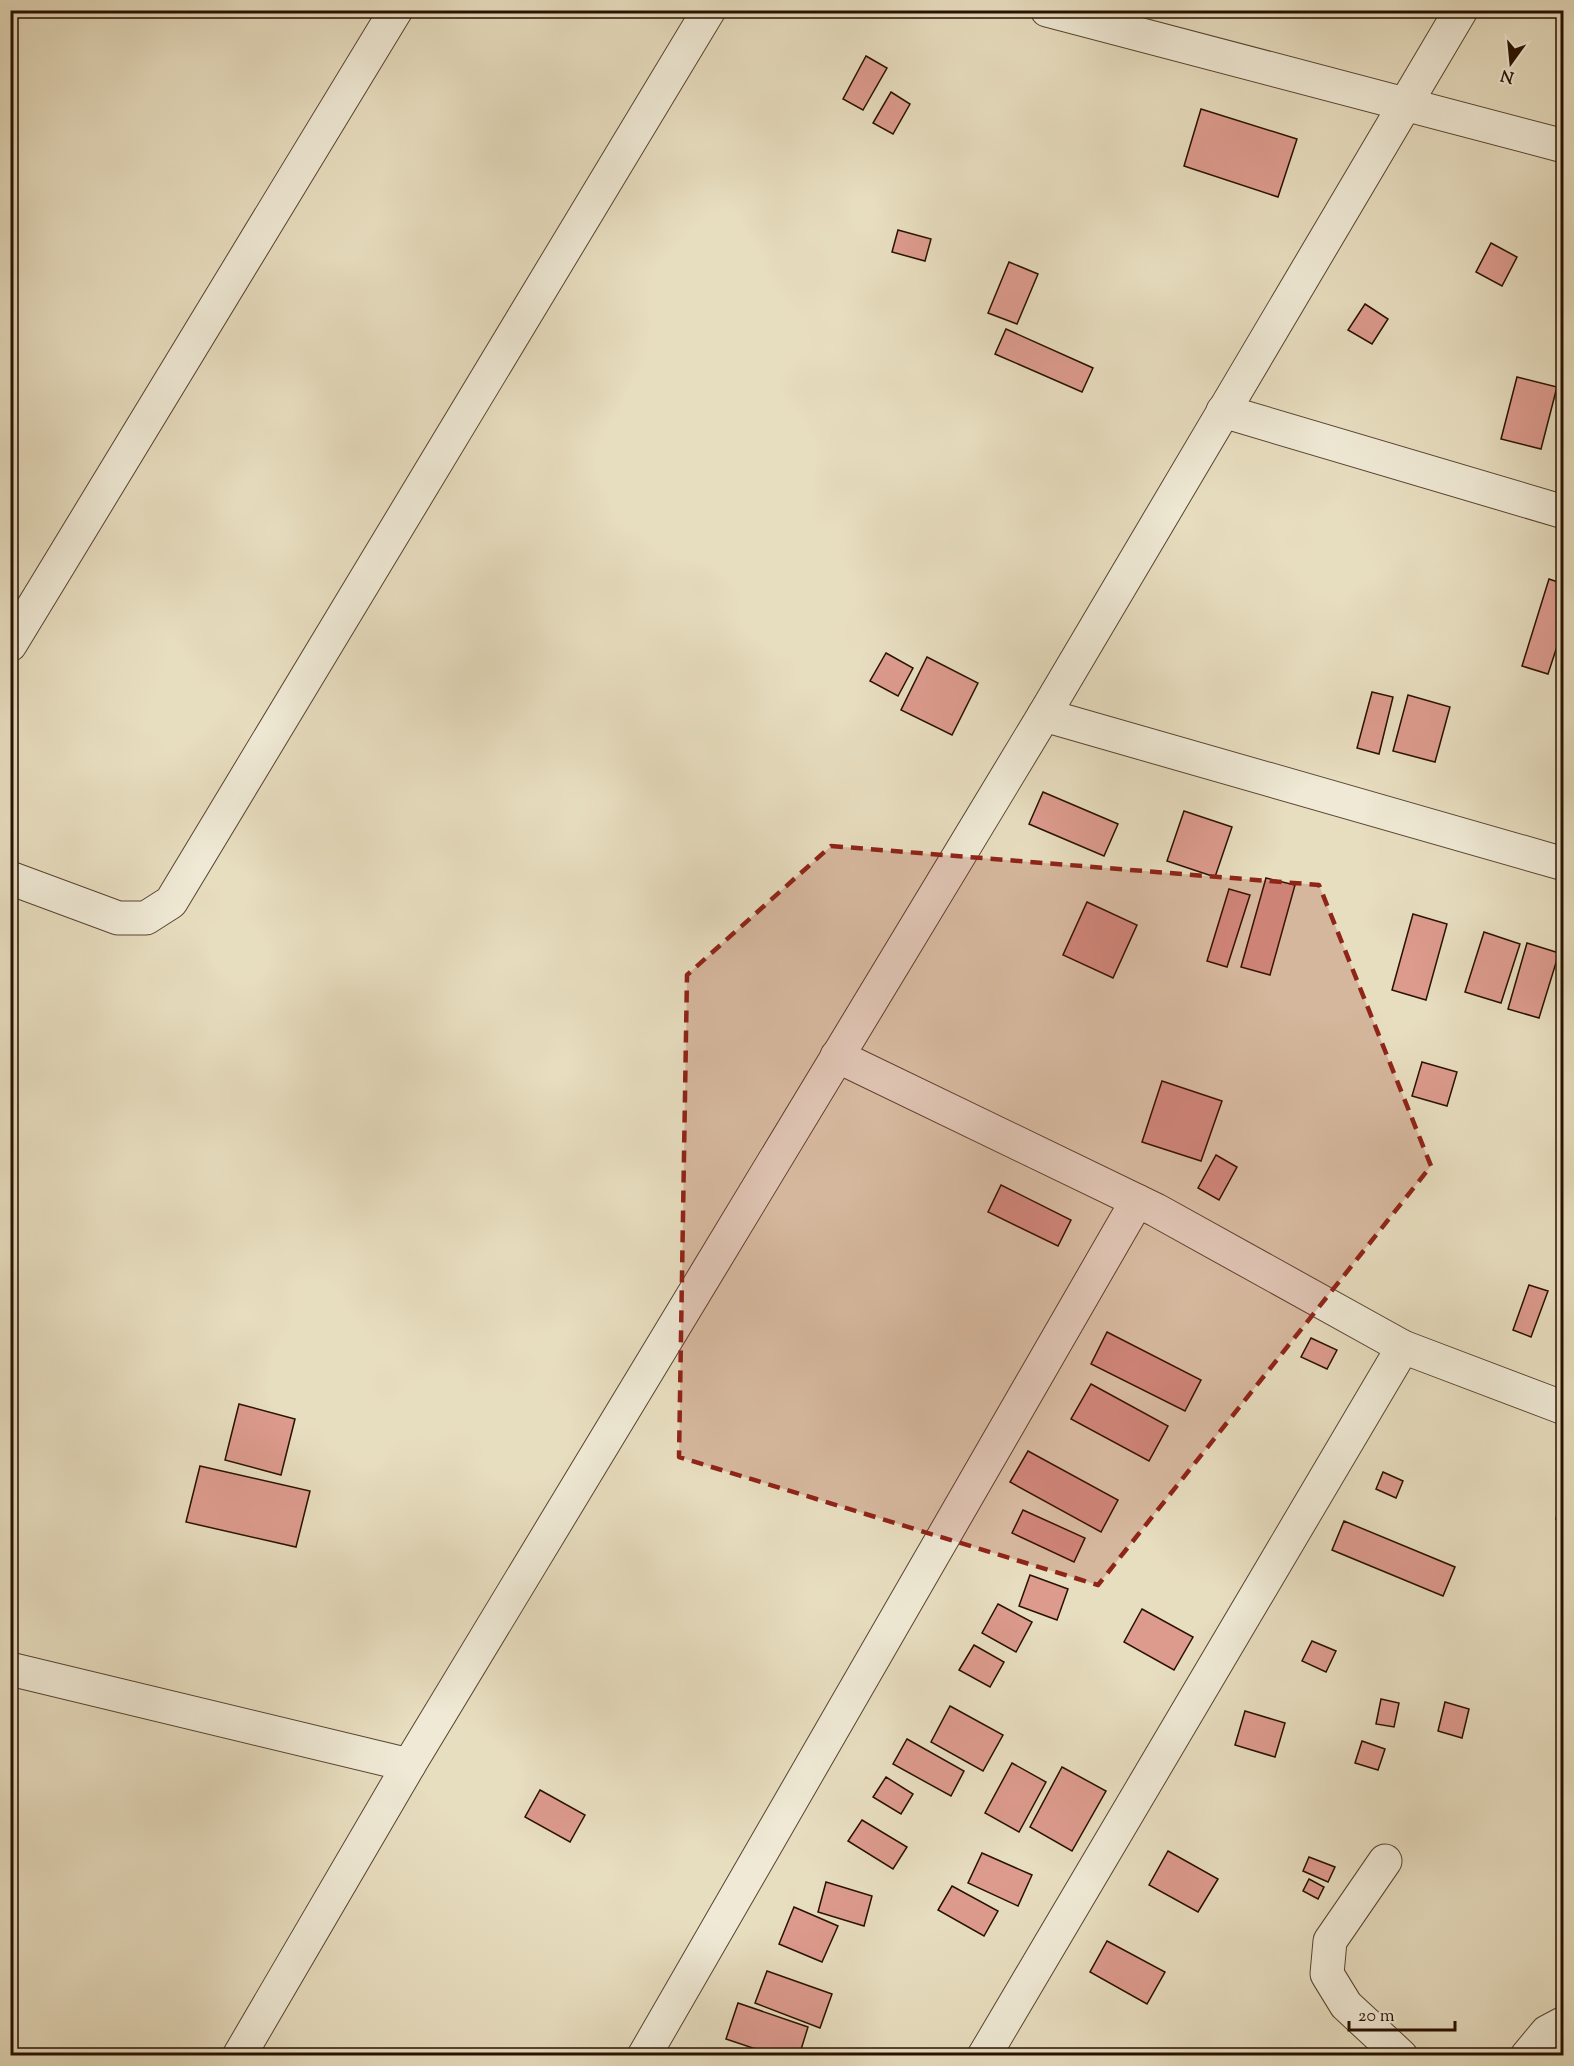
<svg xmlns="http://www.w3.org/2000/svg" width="1574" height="2066" font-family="'Sorts Mill Goudy',serif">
<rect width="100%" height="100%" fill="#e7ddbf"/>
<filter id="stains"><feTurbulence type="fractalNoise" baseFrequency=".00333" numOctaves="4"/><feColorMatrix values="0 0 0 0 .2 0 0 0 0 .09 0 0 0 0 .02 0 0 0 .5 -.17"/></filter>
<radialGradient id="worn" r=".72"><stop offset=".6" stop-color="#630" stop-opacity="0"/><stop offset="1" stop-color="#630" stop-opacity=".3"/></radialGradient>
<!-- building -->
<g fill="#dd9b8e" stroke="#281100" stroke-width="1.5">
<path d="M866,56l21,12 -24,42 -20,-11z"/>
<path d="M891,92l19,12 -17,30 -20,-11z"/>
<path d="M1201,109l96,30 -19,58 -94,-31z"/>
<path d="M898,230l33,9 -6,22 -33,-9z"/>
<path d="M1491,243l26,14 -15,29 -26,-14z"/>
<path d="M1009,262l29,12 -21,50 -29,-11z"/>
<path d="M1365,304l23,15 -16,25 -24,-14z"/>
<path d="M1006,329l87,39 -11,24 -87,-38z"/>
<path d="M1517,377l40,10 -16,62 -40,-10z"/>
<path d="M1549,579l15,5v41l-16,49 -26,-8z"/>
<path d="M886,653l27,15 -15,28 -28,-15z"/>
<path d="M927,657l51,26 -26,52 -51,-25z"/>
<path d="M1372,692l21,5 -14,57 -22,-6z"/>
<path d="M1408,695l42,12 -15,55 -42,-11z"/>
<path d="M1043,792l75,32 -14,32 -75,-32z"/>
<path d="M1184,811l48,16 -17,50 -48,-16z"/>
<path d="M1266,878l29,7 -25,90 -29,-8z"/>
<path d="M1229,889l21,6 -23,72 -20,-6z"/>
<path d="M1087,902l50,23 -24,53 -50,-23z"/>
<path d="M1413,914l34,10 -21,76 -34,-10z"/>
<path d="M1484,932l36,12 -19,59 -36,-11z"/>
<path d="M1527,943l32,10 -20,65 -31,-9z"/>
<path d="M1422,1062l35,10 -10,34 -35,-10z"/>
<path d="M1162,1081l60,20 -21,60 -59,-19z"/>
<path d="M1216,1155l21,12 -18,33 -21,-12z"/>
<path d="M1001,1185l70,35 -13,26 -70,-34z"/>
<path d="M1529,1285l19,6 -17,46 -18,-7z"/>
<path d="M1107,1332l94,48 -16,31 -94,-47z"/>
<path d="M1311,1338l26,12 -10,19 -26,-12z"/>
<path d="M1091,1384l77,42 -19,35 -78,-42z"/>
<path d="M239,1404l56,15 -14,56 -56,-15z"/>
<path d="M1028,1451l90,49 -17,32 -91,-50z"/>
<path d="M200,1466l110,25 -14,56 -110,-25z"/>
<path d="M1383,1472l20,9 -7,17 -20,-9z"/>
<path d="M1564,1491v30l-8,-2z"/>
<path d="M1023,1510l62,28 -11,24 -62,-29z"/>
<path d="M1344,1521l111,46 -12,29 -111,-46z"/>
<path d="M1030,1575l38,14 -11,31 -38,-14z"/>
<path d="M998,1604l34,18 -16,30 -34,-19z"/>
<path d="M1142,1609l51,28 -19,33 -50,-28z"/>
<path d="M1312,1641l24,10 -10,21 -24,-11z"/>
<path d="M974,1645l30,17 -14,25 -31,-17z"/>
<path d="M1381,1699l18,4 -5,24 -18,-3z"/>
<path d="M1445,1702l24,7 -7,29 -24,-7z"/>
<path d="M950,1706l53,29 -20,36 -52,-29z"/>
<path d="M1245,1711l40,12 -10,34 -40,-12z"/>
<path d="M907,1739l57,32 -13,25 -58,-32z"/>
<path d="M1362,1741l23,8 -7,21 -23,-7z"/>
<path d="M1012,1763l34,19 -27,50 -34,-19z"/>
<path d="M1062,1767l44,24 -34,60 -42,-24z"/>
<path d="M886,1777l27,17 -12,20 -28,-17z"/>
<path d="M540,1790l45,25 -15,27 -45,-25z"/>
<path d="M862,1820l45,27 -14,22 -45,-28z"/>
<path d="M1168,1851l50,28 -20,33 -49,-27z"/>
<path d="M982,1853l50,22 -14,31 -50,-23z"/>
<path d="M1309,1857l26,10 -7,15 -25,-11z"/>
<path d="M1309,1879l15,8 -6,12 -15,-8z"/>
<path d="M826,1882l46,14 -8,30 -46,-14z"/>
<path d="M952,1886l46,25 -14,25 -46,-26z"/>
<path d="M794,1907l44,19 -16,36 -43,-18z"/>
<path d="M1107,1941l58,31 -18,32 -57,-32z"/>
<path d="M767,1971l65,23 -12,34 -65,-25z"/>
<path d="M738,2003l70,24 -9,29h-22l-51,-17z"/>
</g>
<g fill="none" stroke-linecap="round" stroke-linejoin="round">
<defs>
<g id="minor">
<path d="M1047,10l517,136"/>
<path d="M1223,411l341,101"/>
<path d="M10,645l386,-635"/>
<path d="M1044,715l520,149"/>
<path d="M10,878l108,40h28l25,-16 538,-892"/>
<path d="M837,1056l319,154 247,137 161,61"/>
<path d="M10,1669l399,96"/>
<path d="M1385,1861l-55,80 -3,33 19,31 55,51"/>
<path d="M239,2056l170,-291 635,-1050 417,-705"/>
<path d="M644,2056l493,-855"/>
<path d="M984,2056l419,-709"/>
<path d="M1527,2056l20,-24 17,-9"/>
</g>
</defs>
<!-- minor casing -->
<use href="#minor" stroke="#584430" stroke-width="35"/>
<!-- minor -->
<use href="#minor" stroke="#efe9d5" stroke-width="33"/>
</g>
<!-- marked area -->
<path fill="#8f2418" fill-opacity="0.2" stroke="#8f2418" stroke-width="4.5" stroke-dasharray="12 8" stroke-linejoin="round" d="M831,846l488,39 112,281 -333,419 -419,-128 8,-482z"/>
<!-- margin -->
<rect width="1574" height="2066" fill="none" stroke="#e7ddbf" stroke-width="36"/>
<rect x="12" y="12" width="1550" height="2042" fill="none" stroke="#281100" stroke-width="3"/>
<rect x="18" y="18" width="1538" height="2030" fill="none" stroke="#281100" stroke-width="1.5"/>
<!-- north arrow -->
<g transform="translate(1511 63) rotate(195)" stroke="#efe9d5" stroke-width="4.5" paint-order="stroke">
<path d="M0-4.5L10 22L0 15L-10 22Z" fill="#281100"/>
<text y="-9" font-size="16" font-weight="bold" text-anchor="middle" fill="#281100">N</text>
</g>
<!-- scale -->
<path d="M1349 2021v9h106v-9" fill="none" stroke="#281100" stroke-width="3"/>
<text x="1358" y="2021" font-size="18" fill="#281100" stroke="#efe9d5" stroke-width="4.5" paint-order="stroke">20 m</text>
<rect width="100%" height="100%" filter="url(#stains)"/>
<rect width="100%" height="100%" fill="url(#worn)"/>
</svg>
